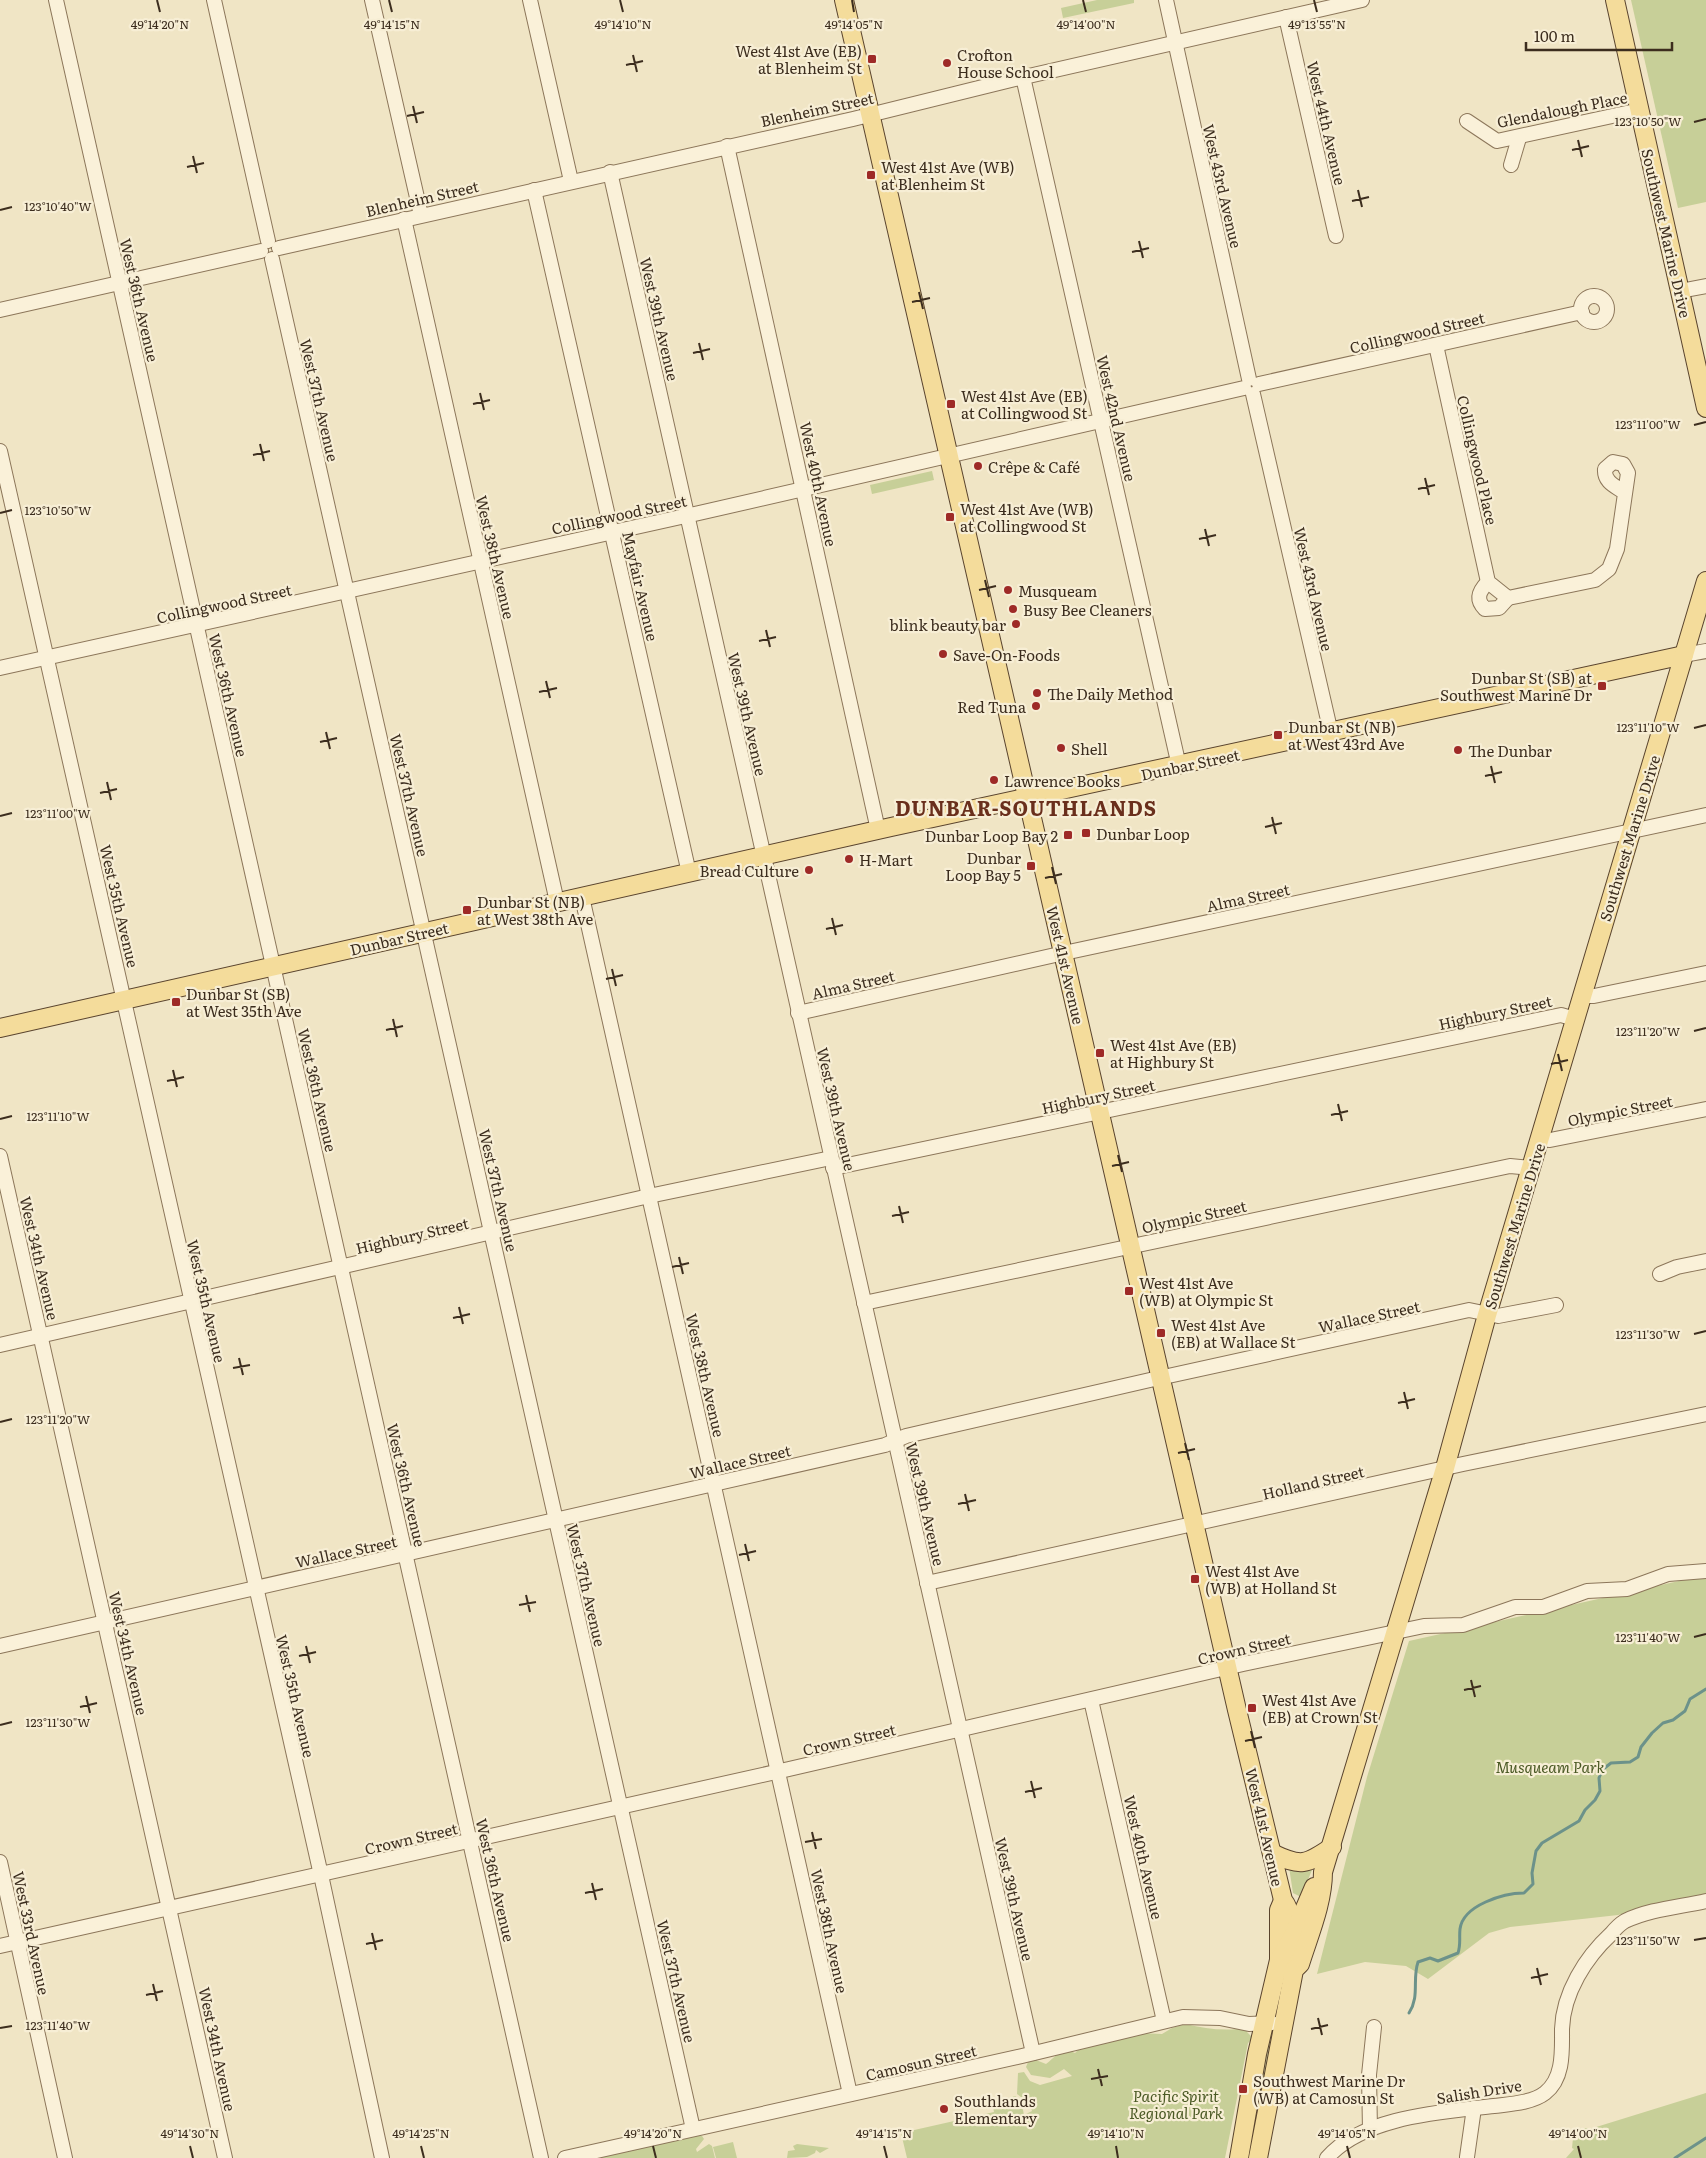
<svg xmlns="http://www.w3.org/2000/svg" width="1706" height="2158" font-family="Literata,serif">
<rect width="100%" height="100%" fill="#f0e5c5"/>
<!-- green -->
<g fill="#c7cf98">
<path d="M1097,0h37v3l-71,15 -2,-10z"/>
<path d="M1631,0h75v202l-28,6z"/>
<path d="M932,471l2,9 -62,14 -2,-9z"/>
<path d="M1706,1575v322l-88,18 -108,12 -21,6 -61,46 -22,-13 -41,-4 -48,12 50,-197 42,-136z"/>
<path d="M1289,1867l21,1 2,2 -11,27 -8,-4z"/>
<path d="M1186,2024c20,5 43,8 62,3l-1,5 6,6 -5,5 -23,115h-318l-6,-25 93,-21 -2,-10 24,-6 2,10 4,-1 2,10 8,-4 -3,-8 -12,-9 1,-21 6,-1 6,9 10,4 32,-9 -8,-7 -14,9 -19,-3 -5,-8 2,-5 8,-2 10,4c11,-8 14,-17 29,-11l6,-6 58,-14 23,1 10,-6z"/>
<path d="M1275,2027l-23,131h-8l24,-126z"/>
<path d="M1706,2093v65h-140l8,-9 -2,-1 2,-20h19z"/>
<path d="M693,2136h9l2,3 -8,10 1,3 12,-8 3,2 3,12h-133z"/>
<path d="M733,2142l4,16h-21l-3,-11z"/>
<path d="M797,2144l32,4 -9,5 -4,-3 -1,3 -8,4 -20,1 1,-7 7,-1 -2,-4z"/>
</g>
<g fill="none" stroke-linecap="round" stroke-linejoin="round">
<!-- stream -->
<g stroke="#6c928a" stroke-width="3">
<path d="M1409,2013c11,-17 3,-33 9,-51l12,-4 8,3 20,-8c3,-9 1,-15 2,-24 3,-24 44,-36 64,-36l9,-9 -1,-11 4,-22 6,-8 37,-22 6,-11 10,-10 5,-9 -1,-13 3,-8 9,-7 19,-1 8,-5 3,-10 11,-14 11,-10 10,-3 12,-9 5,-12 16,-10"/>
<path d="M1675,2158l31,-20"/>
</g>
<defs>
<g id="minor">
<path d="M56,0l485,2158"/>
<path d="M214,0l54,241"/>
<path d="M372,0l49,215"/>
<path d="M530,0l41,181"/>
<path d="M1166,0l83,379"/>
<path d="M1286,17l50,219"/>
<path d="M1023,77l156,689"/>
<path d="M1467,121l30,20 143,-31"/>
<path d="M727,146l151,684"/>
<path d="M1511,165l8,-27"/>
<path d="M610,172l423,1881"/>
<path d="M534,190l155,683"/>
<path d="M404,219l153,683"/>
<path d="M279,248l574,-129 158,-39 351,-80"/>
<path d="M272,259l421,1870"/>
<path d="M1680,291l26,-5"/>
<circle cx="1594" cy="309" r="13"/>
<path d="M0,310l261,-59"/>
<path d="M1436,345l52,237 20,16 87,-18 14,-11 8,-20 11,-76 -5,-9 -10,-2 -8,7c-1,13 10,17 19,23"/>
<path d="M1259,384l323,-72"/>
<path d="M1253,394l78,339"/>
<path d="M0,451l321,1424 61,283"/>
<path d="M1488,582c-9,9 -13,17 -3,27l14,-1 9,-10"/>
<path d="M1684,655l22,-4"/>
<path d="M0,668l699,-155 545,-125"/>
<path d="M582,897l268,1197"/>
<path d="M1582,996h12l112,-23"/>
<path d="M798,1013l266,-60 642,-138"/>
<path d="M1540,1139l10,1 156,-31"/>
<path d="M0,1156l225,1002"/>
<path d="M833,1168l728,-153 14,4"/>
<path d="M1660,1274l17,-7 29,-6"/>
<path d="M864,1303l646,-137 21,2"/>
<path d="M0,1345l649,-149 182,-38"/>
<path d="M927,1583l536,-119 243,-50"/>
<path d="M0,1646l885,-201 21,-9 244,-56 319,-70 29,6 58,-11"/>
<path d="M1091,1700l73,321"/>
<path d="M0,1862l65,296"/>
<path d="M0,1946l789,-177 454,-105 181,-38 39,-1 52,-18h28l44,-16 40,-2 41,-15 38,-3"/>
<path d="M1370,2130l-1,-55 5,-48"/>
<path d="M1467,2157l7,-49"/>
<path d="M565,2158l457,-102 161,-39 37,1 29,6 23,-1"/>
<path d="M1327,2158c36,-42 116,-46 167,-52 16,-2 38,-3 51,-13 19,-15 17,-42 17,-64 1,-36 24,-72 49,-95 4,-5 9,-10 14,-13 25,-12 54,-14 81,-20"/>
</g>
<g id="major">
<path d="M844,0l393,1710 46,190c16,21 2,48 11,70"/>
<path d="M1615,0l91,408"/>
<path d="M0,1028l891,-201 793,-172"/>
<path d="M1272,1853c29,14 34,12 60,-6"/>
<path d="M1279,1959v-49l3,-7"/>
<path d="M1239,2158l18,-104 22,-94 14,-24 21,-49"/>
<path d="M1258,2158l36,-188 6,-6c9,-29 23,-61 23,-92l122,-404 42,-153 219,-734"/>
</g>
</defs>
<!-- minor casing -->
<use href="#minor" stroke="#8c765a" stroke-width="16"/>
<!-- major casing -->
<use href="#major" stroke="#5a442e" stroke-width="20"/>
<!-- minor -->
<use href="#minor" stroke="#faf1d9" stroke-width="14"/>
<!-- major -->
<use href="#major" stroke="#f4dc9b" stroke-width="18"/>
</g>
<!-- ticks -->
<path fill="none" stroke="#3c2d1e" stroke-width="2" d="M157,0l3,12M389,0l3,12M620,0l3,12M852,0l2,12M1083,0l3,12M1314,0l3,12M633,55l4,17M626,65l17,-4M413,106l4,17M407,116l17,-4M1694,122l12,-3M1578,140l4,17M1572,150l17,-4M193,156l4,17M187,167l17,-4M1358,190l4,17M1352,201l17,-4M0,210l12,-3M1139,241l4,17M1132,252l17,-4M919,292l4,17M912,302l18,-4M699,343l4,17M693,353l17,-4M480,393l4,17M473,404l17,-4M1694,425l12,-3M260,444l4,17M253,455l17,-4M1425,478l4,17M1418,489l17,-4M0,513l12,-3M1205,529l4,17M1199,539l17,-4M985,580l4,17M979,590l17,-4M766,630l4,17M759,641l17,-4M546,681l4,17M539,692l18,-4M1694,728l12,-3M326,732l4,17M320,742l17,-4M1491,766l4,17M1485,776l17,-4M107,782l4,18M100,793l17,-4M0,816l12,-3M1272,817l4,17M1265,827l17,-4M1052,867l4,17M1045,878l17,-4M832,918l4,17M826,929l17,-4M612,969l4,17M606,979l17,-4M393,1019l4,18M386,1030l17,-4M1694,1031l12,-3M1558,1054l4,17M1551,1064l17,-4M173,1070l4,17M167,1081l17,-4M1338,1104l4,17M1331,1115l17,-4M0,1119l12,-3M1118,1155l4,17M1112,1166l17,-4M899,1206l4,17M892,1216l17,-4M679,1257l4,17M672,1267l17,-4M459,1307l4,17M453,1318l17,-4M1694,1334l12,-3M239,1358l4,17M233,1368l17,-3M1404,1392l4,17M1398,1403l17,-4M0,1422l12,-3M1185,1443l4,17M1178,1453l17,-4M965,1494l4,17M958,1504l18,-4M745,1544l4,17M739,1555l17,-4M526,1595l4,17M519,1605l17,-3M1694,1637l12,-3M306,1646l4,17M299,1656l17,-4M1471,1680l4,17M1464,1690l17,-4M86,1696l4,17M80,1707l17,-4M0,1725l12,-3M1251,1731l4,17M1245,1741l17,-4M1031,1781l4,17M1025,1792l17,-4M812,1832l4,17M805,1842l17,-3M592,1883l4,17M585,1893l18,-4M372,1933l4,17M1694,1940l12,-2M366,1944l17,-4M1537,1968l4,17M1531,1978l17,-4M153,1984l4,17M146,1995l17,-4M1318,2018l4,17M0,2028l12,-2M1311,2029l17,-4M1098,2069l4,17M1091,2079l17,-3M190,2146l3,12M421,2146l3,12M653,2146l3,12M884,2146l3,12M1116,2146l2,12M1347,2146l3,12M1578,2146l3,12"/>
<!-- markers -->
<g fill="#9e2a27" stroke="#f7eed5" stroke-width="2">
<rect x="867" y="54" width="10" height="10" rx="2.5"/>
<circle cx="947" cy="63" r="5"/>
<rect x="866" y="170" width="10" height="10" rx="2.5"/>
<rect x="946" y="399" width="10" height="10" rx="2.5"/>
<circle cx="978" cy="466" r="5"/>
<rect x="945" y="512" width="10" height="10" rx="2.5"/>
<circle cx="1008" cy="590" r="5"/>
<circle cx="1013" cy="609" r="5"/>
<circle cx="1016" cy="624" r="5"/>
<circle cx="943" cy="654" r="5"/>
<rect x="1597" y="681" width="10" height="10" rx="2.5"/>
<circle cx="1037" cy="693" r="5"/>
<circle cx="1036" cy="706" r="5"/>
<rect x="1273" y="730" width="10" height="10" rx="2.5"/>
<circle cx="1061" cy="748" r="5"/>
<circle cx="1458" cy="750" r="5"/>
<circle cx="994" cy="780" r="5"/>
<rect x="1081" y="828" width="10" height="10" rx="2.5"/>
<rect x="1063" y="830" width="10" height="10" rx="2.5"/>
<circle cx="849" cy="859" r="5"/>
<rect x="1026" y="861" width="10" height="10" rx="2.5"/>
<circle cx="809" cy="870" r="5"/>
<rect x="462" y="905" width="10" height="10" rx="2.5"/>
<rect x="171" y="997" width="10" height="10" rx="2.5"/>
<rect x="1095" y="1048" width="10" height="10" rx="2.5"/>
<rect x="1124" y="1286" width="10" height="10" rx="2.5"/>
<rect x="1156" y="1328" width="10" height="10" rx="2.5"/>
<rect x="1190" y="1574" width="10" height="10" rx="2.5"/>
<rect x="1247" y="1703" width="10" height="10" rx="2.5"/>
<rect x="1238" y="2084" width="10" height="10" rx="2.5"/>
<circle cx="944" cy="2109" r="5"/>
</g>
<g text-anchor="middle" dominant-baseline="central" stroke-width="4.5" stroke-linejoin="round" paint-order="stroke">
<!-- poi labels -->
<g font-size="15" fill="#3c2d1e" stroke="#f7eed5" text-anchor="start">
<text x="862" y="50" text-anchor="end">West 41st Ave (EB)<tspan x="862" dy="17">at Blenheim St</tspan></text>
<text x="957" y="54">Crofton<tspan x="957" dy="17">House School</tspan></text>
<text x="881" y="166">West 41st Ave (WB)<tspan x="881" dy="17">at Blenheim St</tspan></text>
<text x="961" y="395">West 41st Ave (EB)<tspan x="961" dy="17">at Collingwood St</tspan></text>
<text x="988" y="466">Crêpe &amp; Café</text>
<text x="960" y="508">West 41st Ave (WB)<tspan x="960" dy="17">at Collingwood St</tspan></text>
<text x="1018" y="590">Musqueam</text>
<text x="1023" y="609">Busy Bee Cleaners</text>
<text x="1006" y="624" text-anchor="end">blink beauty bar</text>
<text x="953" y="654">Save-On-Foods</text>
<text x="1592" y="677" text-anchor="end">Dunbar St (SB) at<tspan x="1592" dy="17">Southwest Marine Dr</tspan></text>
<text x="1047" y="693">The Daily Method</text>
<text x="1026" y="706" text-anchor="end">Red Tuna</text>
<text x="1288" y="726">Dunbar St (NB)<tspan x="1288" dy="17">at West 43rd Ave</tspan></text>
<text x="1071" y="748">Shell</text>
<text x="1468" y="750">The Dunbar</text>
<text x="1004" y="780">Lawrence Books</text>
<text x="1096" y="833">Dunbar Loop</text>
<text x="1058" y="835" text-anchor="end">Dunbar Loop Bay 2</text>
<text x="1021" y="857" text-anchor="end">Dunbar<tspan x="1021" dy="17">Loop Bay 5</tspan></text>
<text x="859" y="859">H-Mart</text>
<text x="799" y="870" text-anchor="end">Bread Culture</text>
<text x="477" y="901">Dunbar St (NB)<tspan x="477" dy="17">at West 38th Ave</tspan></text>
<text x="186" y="993">Dunbar St (SB)<tspan x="186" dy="17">at West 35th Ave</tspan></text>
<text x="1110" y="1044">West 41st Ave (EB)<tspan x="1110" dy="17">at Highbury St</tspan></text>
<text x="1139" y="1282">West 41st Ave<tspan x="1139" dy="17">(WB) at Olympic St</tspan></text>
<text x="1171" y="1324">West 41st Ave<tspan x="1171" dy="17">(EB) at Wallace St</tspan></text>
<text x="1205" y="1570">West 41st Ave<tspan x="1205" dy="17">(WB) at Holland St</tspan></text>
<text x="1262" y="1699">West 41st Ave<tspan x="1262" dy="17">(EB) at Crown St</tspan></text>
<text x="1253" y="2080">Southwest Marine Dr<tspan x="1253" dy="17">(WB) at Camosun St</tspan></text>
<text x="954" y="2100">Southlands<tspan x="954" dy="17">Elementary</tspan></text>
</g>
<!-- street labels -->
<g font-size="15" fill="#3c2d1e" stroke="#f7eed5">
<text transform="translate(817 109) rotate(-12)">Blenheim Street</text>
<text transform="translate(1562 109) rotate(-11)">Glendalough Place</text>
<text transform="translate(1327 123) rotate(77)">West 44th Avenue</text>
<text transform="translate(1223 186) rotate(77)">West 43rd Avenue</text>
<text transform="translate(422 198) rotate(-13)">Blenheim Street</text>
<text transform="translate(1667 233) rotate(77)">Southwest Marine Drive</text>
<text transform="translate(140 300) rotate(77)">West 36th Avenue</text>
<text transform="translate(660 319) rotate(77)">West 39th Avenue</text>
<text transform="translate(1417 332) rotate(-13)">Collingwood Street</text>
<text transform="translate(320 400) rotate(77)">West 37th Avenue</text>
<text transform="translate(1117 418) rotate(77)">West 42nd Avenue</text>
<text transform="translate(1478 460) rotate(77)">Collingwood Place</text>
<text transform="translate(819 484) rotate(78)">West 40th Avenue</text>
<text transform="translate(619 514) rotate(-12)">Collingwood Street</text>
<text transform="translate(496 557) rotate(77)">West 38th Avenue</text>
<text transform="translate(641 586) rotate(77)">Mayfair Avenue</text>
<text transform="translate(1314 589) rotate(77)">West 43rd Avenue</text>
<text transform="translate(224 603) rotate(-12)">Collingwood Street</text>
<text transform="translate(229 695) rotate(77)">West 36th Avenue</text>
<text transform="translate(748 714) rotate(77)">West 39th Avenue</text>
<text transform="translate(1190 764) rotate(-12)">Dunbar Street</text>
<text transform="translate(410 795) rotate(77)">West 37th Avenue</text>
<text transform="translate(1629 838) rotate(-73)">Southwest Marine Drive</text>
<text transform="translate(1248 897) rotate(-12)">Alma Street</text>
<text transform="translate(120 906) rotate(77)">West 35th Avenue</text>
<text transform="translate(399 938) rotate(-13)">Dunbar Street</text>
<text transform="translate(1066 965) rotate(77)">West 41st Avenue</text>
<text transform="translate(853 984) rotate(-13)">Alma Street</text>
<text transform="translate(1495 1012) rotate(-12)">Highbury Street</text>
<text transform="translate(318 1090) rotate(77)">West 36th Avenue</text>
<text transform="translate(1098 1096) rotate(-12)">Highbury Street</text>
<text transform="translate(837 1109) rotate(77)">West 39th Avenue</text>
<text transform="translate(1620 1110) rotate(-11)">Olympic Street</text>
<text transform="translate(499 1190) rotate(77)">West 37th Avenue</text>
<text transform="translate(1194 1216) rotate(-12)">Olympic Street</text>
<text transform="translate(1514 1226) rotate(-73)">Southwest Marine Drive</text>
<text transform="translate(412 1235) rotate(-13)">Highbury Street</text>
<text transform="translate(40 1258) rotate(77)">West 34th Avenue</text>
<text transform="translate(207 1301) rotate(77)">West 35th Avenue</text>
<text transform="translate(1369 1316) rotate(-12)">Wallace Street</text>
<text transform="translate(706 1375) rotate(77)">West 38th Avenue</text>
<text transform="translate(740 1461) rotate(-13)">Wallace Street</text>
<text transform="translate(1313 1482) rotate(-13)">Holland Street</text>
<text transform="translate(407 1485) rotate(77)">West 36th Avenue</text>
<text transform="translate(926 1504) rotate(77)">West 39th Avenue</text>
<text transform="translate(346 1551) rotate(-12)">Wallace Street</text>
<text transform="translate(587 1585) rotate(77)">West 37th Avenue</text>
<text transform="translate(1244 1648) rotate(-13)">Crown Street</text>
<text transform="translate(129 1653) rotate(77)">West 34th Avenue</text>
<text transform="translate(296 1696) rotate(77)">West 35th Avenue</text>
<text transform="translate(849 1739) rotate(-13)">Crown Street</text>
<text transform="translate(1265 1827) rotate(77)">West 41st Avenue</text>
<text transform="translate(411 1838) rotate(-13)">Crown Street</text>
<text transform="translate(1144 1857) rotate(77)">West 40th Avenue</text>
<text transform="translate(496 1880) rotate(77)">West 36th Avenue</text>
<text transform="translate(1015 1899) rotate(77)">West 39th Avenue</text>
<text transform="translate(830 1931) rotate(78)">West 38th Avenue</text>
<text transform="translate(32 1933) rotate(78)">West 33rd Avenue</text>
<text transform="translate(677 1981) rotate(77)">West 37th Avenue</text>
<text transform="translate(218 2049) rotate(78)">West 34th Avenue</text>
<text transform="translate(921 2062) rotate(-13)">Camosun Street</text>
<text transform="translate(1479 2091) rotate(-9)">Salish Drive</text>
</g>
<!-- park labels -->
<g font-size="15" font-style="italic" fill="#4a5924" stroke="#f7eed5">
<text x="1550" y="1766">Musqueam Park</text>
<text x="1176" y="2095">Pacific Spirit<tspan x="1176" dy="17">Regional Park</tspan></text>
</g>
<!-- district labels -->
<g font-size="20" font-weight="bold" letter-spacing="1" fill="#6a2f1c" stroke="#f7eed5">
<text x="1026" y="807">DUNBAR-SOUTHLANDS</text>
</g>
</g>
<g font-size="12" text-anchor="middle" fill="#3c2d1e" stroke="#f7eed5" stroke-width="4.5" stroke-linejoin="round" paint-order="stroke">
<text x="160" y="29">49°14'20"N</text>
<text x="392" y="29">49°14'15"N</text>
<text x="623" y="29">49°14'10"N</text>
<text x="854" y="29">49°14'05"N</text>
<text x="1086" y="29">49°14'00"N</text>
<text x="1317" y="29">49°13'55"N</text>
<text x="1648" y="126">123°10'50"W</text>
<text x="58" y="211">123°10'40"W</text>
<text x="1648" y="429">123°11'00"W</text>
<text x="58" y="515">123°10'50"W</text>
<text x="1648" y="732">123°11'10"W</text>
<text x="58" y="818">123°11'00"W</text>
<text x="1648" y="1036">123°11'20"W</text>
<text x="58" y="1121">123°11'10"W</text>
<text x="1648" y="1339">123°11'30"W</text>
<text x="58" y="1424">123°11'20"W</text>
<text x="1648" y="1642">123°11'40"W</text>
<text x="58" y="1727">123°11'30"W</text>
<text x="1648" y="1945">123°11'50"W</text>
<text x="58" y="2030">123°11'40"W</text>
<text x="190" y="2138">49°14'30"N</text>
<text x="421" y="2138">49°14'25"N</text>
<text x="653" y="2138">49°14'20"N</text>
<text x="884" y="2138">49°14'15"N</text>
<text x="1116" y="2138">49°14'10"N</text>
<text x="1347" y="2138">49°14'05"N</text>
<text x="1578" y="2138">49°14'00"N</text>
</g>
<!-- scale -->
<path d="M1526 42v8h146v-8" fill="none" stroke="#3c2d1e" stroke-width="2.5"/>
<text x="1534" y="42" font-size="15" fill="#3c2d1e" stroke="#f7eed5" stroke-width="4" paint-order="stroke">100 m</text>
</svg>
